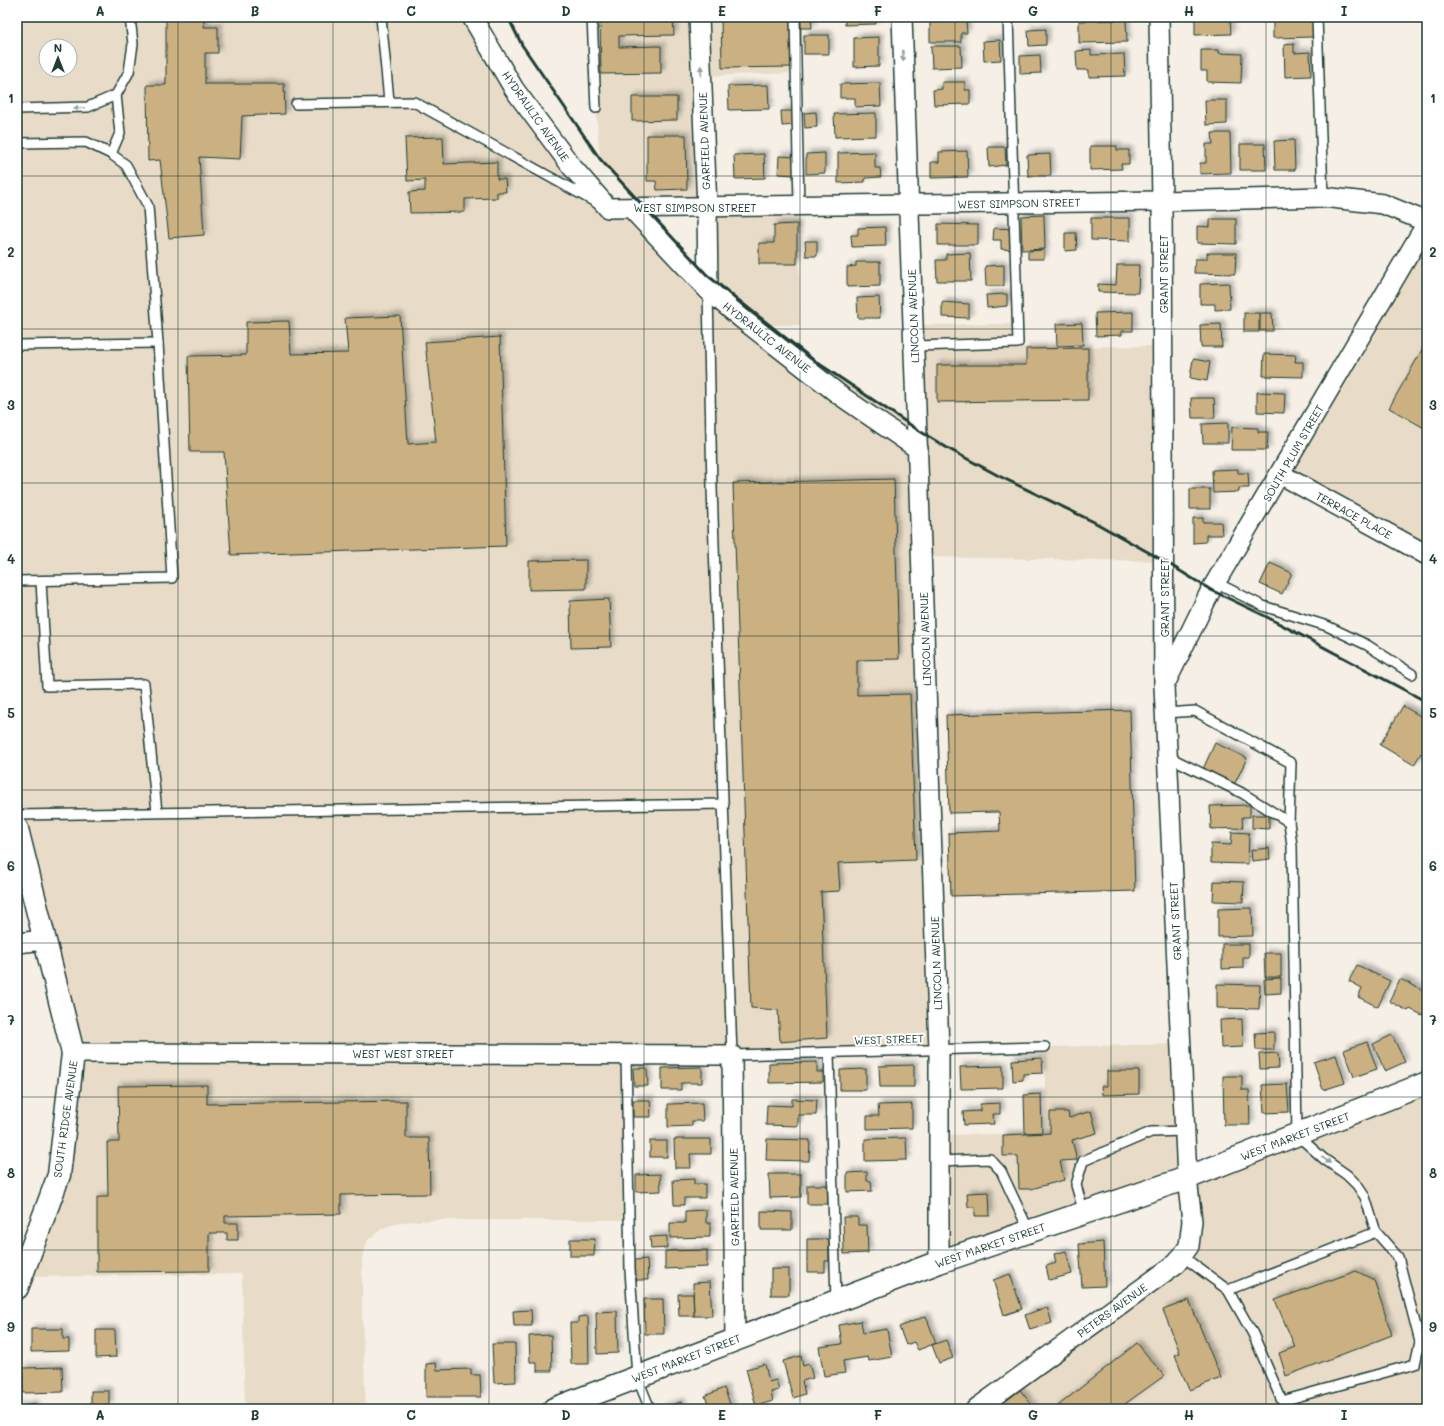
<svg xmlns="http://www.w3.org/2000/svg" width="1444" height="1426" font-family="Mali,sans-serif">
<defs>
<filter id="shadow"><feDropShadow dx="3.5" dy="-3.5" stdDeviation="2" flood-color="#0004"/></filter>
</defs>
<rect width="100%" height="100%" fill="#f5efe6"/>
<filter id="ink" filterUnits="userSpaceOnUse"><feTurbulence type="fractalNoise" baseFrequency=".025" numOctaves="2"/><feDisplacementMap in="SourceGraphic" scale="8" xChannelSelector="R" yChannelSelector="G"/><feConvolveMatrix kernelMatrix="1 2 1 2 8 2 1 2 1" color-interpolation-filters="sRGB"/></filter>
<g filter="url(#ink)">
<!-- built -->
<g fill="#e8dcc8" fill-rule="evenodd">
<path d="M17,17h455l136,191 37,-1 -45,-48 -4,-51 -4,-91h203l1,56 -94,3 5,132 92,-2 1,119h-33l45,34 105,71 -4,-105 104,-1 1,23 145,-1 1,215 -242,-4 17,493 -313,5 3,165h-192l-36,2 -18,6 -15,12 -6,19v53l4,97h-121l-3,-135 -221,3 38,-102 14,-122 -56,-224zM46,46h24v24h-24zM645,208h62v67z"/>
<path d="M1427,223v332l-147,-81z"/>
<path d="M1181,1044l6,133 240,-94v326h-451l213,-163 -2,-68 -248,84v-127l107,-2 -1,-86z"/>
</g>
<!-- building -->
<g fill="#cbb081" stroke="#1f3d34" filter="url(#shadow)">
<path d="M166,17h38v10h14v26h-13v31h79l1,30 -43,2 -2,43 -41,-2 5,78 -35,3 -9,-78 -12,1 -1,-76h19z"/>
<path d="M600,17h73l1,18 -55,1v11l42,-1v27l-60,1z"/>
<path d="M721,17h72l1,50 -72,1z"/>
<path d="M800,17h11l1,11h-12z"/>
<path d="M845,17h31v7l-31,1z"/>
<path d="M1195,17h35l1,17 -36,1z"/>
<path d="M1273,17h41v20l-41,1z"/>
<path d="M966,20l1,13h-6v9h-31v-21z"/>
<path d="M1126,20l1,22 -48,1v-22z"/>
<path d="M1046,29v16l-17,1 -1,-16z"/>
<rect x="804" y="35" width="25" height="19"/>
<path d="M879,37v29l-25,1v-29z"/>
<path d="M1000,40l1,20 -17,1 -1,-20z"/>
<path d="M1294,44v9l16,-1 1,24 -26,1 -1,-32z"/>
<path d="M931,46h30l1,21 -30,1z"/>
<path d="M1091,50v5l33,-1 1,22 -36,1v-7h-12l-1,-19z"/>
<path d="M1201,50h18v3l23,1 -1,29 -34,-1v-11h-6z"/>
<path d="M1040,55l1,18 -21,1v-18z"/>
<path d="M942,82h23v8h5v14l-36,1 -1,-15 9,-1z"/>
<path d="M880,83l1,23 -26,1v-9h-15v-14z"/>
<path d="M768,85l1,24 -40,1 -1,-24z"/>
<path d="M632,97h45v23l-45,1z"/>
<path d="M1205,100h22v24l-21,1z"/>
<path d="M781,111h14v14l-13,1z"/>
<path d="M816,112l1,15 -12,1 -1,-15z"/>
<path d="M876,113v23l-41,1 -1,-23z"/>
<path d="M1212,133h18l1,40 -31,1v-11h6v-19h7z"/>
<path d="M647,135h39l1,54 -30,1 -1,-9h-9z"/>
<path d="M443,137l1,27 53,-2v17h8l1,13h-9v6l-32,1v13l-55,1 -1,-21 16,-1v-11l-18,1 -2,-43z"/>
<path d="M1294,140l1,30h-20l-1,-29z"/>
<path d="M1240,144h25l1,26h-26z"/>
<path d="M1090,146h27v4h12v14h-8l1,5 -32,1z"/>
<path d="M988,147h17l1,18 -17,2z"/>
<path d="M967,151l1,26 -37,1v-16h8v-10z"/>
<path d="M875,152v16h5l1,9 -16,1v4l-27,1v-30z"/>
<path d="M825,153v20l-19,1v-20z"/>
<path d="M764,154l1,24 -30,1 -1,-24z"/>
<path d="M1050,154l1,22h-23l-1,-21z"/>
<path d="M779,156l16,1 -1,18 -16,-1z"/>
<path d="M1044,215l1,34 -23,1 -1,-34z"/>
<path d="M1091,218h39v23l-39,-1z"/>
<path d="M1210,219h26v25l-39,-1v-17l13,1z"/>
<path d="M797,224v40h-38v-21h15v-18z"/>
<path d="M938,224l40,1v20h-40z"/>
<path d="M885,227l1,19 -34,1 -1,-12h7v-7z"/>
<path d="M994,228l21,1 -1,21 -13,-1v-9h-8z"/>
<path d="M1065,233h11l1,17 -12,1z"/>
<path d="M805,241h12v15h-11z"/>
<path d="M1044,250v9h-16v-8z"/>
<path d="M970,253l1,28h-34l-1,-21h10v-6z"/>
<path d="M1207,253h29l-1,21 -41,-1 1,-14h12z"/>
<path d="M856,262h24v24l-33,1v-20l9,-1z"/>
<path d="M1004,265v21h-18l-1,-20z"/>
<path d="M1117,265h22l-1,28 -40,-1v-8l18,1z"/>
<path d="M1229,283l1,26 -15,1v-6h-15v-20z"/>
<path d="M1007,294v12l-20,2 -1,-13z"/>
<path d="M879,297l1,21h-22l-1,-20z"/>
<path d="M942,302l27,2v14l-27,-1z"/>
<path d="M1133,312v19h-11v4l-26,1 -1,-23z"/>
<rect x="1244" y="313" width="15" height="19"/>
<path d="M1260,313h12l1,18h-13z"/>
<path d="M400,316l8,128 28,-2 -11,-100 75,-5 6,209 -275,9 -7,-103h-34l-2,-96 58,-1v-33l43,-1 2,33 57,-1 -3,-35z"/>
<path d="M1082,323l1,22 -26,1 -1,-22z"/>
<path d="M1221,324l1,23h-21l-1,-22z"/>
<path d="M1427,341v86l-1,2 -37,-21z"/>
<path d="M1088,348v52l-151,2v-37h89v-16z"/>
<path d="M1264,354l32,1 -1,7h8v15l-40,-1z"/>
<path d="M1193,359l17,3 -3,19 -17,-3z"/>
<path d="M1257,392l28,1 -1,20 -27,-1z"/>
<path d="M1191,398h23l1,20h-23z"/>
<path d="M1228,423v20h-25l-1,-19z"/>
<path d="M1232,427l26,1v4h10l-1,18h-36z"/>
<path d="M1238,469v4h10l1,15h-10v4l-26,1 -1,-23z"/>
<path d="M894,479l5,180 -42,1v35l53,-1 6,166 -78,3 2,28 -19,1 6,146 -47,4 -2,-32 -27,-2 -18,-525z"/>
<rect x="1190" y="489" width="20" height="20"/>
<path d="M1193,518h10v4h18l1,13h-16v7l-13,1z"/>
<path d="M586,560v29l-57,1v-29z"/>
<path d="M1270,563l22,10 -10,21 -22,-10z"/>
<path d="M609,599l2,48 -40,1 -1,-47z"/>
<path d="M1403,706l24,14v37l-6,-4 -7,12 -34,-20z"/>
<path d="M1130,710l5,181 -184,5 -2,-63 51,-2 -1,-19 -50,1 -3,-98z"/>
<path d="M1215,743l32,15 -13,27 -31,-16z"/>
<path d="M1250,805v12h-8l1,11 -32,1 -1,-23z"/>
<path d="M1252,815h17v14l-17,-1z"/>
<path d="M1232,832l17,1 -1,31 -37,-1v-19l20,1z"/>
<path d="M1269,848l1,11 -18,2 -1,-11z"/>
<path d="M1214,881l30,1 -1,20 -30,-1z"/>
<path d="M1252,908l1,28 -35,1v-28z"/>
<path d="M1222,944h27v13h-6v11l-21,1z"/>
<path d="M1264,953h17v24h-16z"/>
<path d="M1357,965l33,16 -12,26 -20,-10 4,-9 -13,-7z"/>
<path d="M1281,978v15l-16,1 -1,-15z"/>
<path d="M1400,979l27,13v14l-5,9 -12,-6 -2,2 -19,-10z"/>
<path d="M1217,984l43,1 -1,24 -42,-1z"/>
<path d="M1242,1019l1,28 -22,1 -1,-28z"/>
<path d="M1274,1032v18h-18l-1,-17z"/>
<path d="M1392,1035l13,27 -20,9 -12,-27z"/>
<path d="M1367,1042l10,27 -23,8 -10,-27z"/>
<path d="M1278,1053l1,15 -19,1 -1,-15z"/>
<path d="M1336,1055l9,28 -22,7 -9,-28z"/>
<path d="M1042,1058l1,15 -20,1v6l-10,1 -1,-21z"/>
<path d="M817,1062v10h6v10l-54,1v-20z"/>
<path d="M914,1065v22h-34l-1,-21z"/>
<path d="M1003,1066v22l-42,1 -1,-22z"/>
<path d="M702,1067v16h-21v7h-19v-22z"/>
<path d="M633,1068h14l1,18h-14z"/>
<path d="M866,1069v21h-26v-20z"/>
<path d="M1107,1071h32v23l-37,1 -1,-9h6z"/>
<path d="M1223,1076h19v14h7l1,35h-26z"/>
<path d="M1287,1084l2,28 -25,1 -2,-28z"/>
<path d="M207,1085v19l199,-3v37h23l1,56 -89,1v19l-116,2v7h13v17h-11v-7h-18v38l-112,1v-75h11l-1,-55h12l-1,-56z"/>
<path d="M1041,1094l1,38 -17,1 -1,-38z"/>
<path d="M792,1099l25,1 -1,15h-18v11l-32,-1 1,-20 25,1z"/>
<path d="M633,1100h17l1,17h-18z"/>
<path d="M702,1103l1,18h-11v5l-24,1v-23z"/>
<path d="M1000,1103v11h-7l1,10 -30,1 -1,-13 17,-1v-7z"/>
<path d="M912,1104v24l-45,1v-13h12l-1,-11z"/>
<path d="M1091,1111l6,22 -25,7 5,20 -17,1 4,19 -33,9h-12l-1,-33h-15v-21l47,-2v-21h18l1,6z"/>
<path d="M906,1138l1,22 -42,1v-22z"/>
<path d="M674,1139h37v15h-21l1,14h-16z"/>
<path d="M767,1139l43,1 -1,21 -43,-1z"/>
<rect x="650" y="1141" width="17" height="16"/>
<path d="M867,1172v9h4l1,10 -25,1v-19z"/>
<path d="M660,1174l1,17 -25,1v-17z"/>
<path d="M769,1174h32v23l-31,1z"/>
<path d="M694,1179v5h11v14h-21v7h-10l-1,-25z"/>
<path d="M807,1185h20l1,19h-21z"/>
<path d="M989,1192l1,24h-15v-9h-7l-1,-14z"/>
<path d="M706,1210v13h4v14l-40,1v-15h15v-12z"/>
<path d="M761,1211l31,1v18h-31z"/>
<path d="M843,1217h15v8h9l1,28 -24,1z"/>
<path d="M667,1236v12l-16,1 -1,-12z"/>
<path d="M570,1239h25l-1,17h-24z"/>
<path d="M807,1239h22v22h-4v11h-18z"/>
<path d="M1103,1242l2,44 -23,1 -3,-43z"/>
<path d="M707,1250v17l-42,2v-18z"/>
<path d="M1066,1251l6,23 -23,6 -3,-14 10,-3 -2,-9z"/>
<path d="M647,1259l1,21h-12l-1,-20z"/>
<rect x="771" y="1269" width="18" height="26"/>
<path d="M1356,1271l18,9 18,55 -106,41 -7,-23 16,-6 -20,-47z"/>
<path d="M1010,1274l12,35 -18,6 -11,-35z"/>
<path d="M710,1282l2,34h-18l-1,-33z"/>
<path d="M678,1294h15l1,22h-15z"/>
<path d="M644,1299h19l1,35h-19z"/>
<path d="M1189,1300l32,78 -32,12 -14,-35 5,-2 -17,-43z"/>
<path d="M1047,1307l5,16 -22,7 -5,-15z"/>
<path d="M531,1310l1,16h-18l-1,-15z"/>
<path d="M617,1311l1,42 -21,1 -1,-42z"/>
<path d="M588,1316l1,48h-18l-1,-41h8v-6z"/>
<path d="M926,1316l10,27 -18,7 -4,-8 -8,3 -7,-18z"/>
<path d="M861,1321l2,12 24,-4 5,28 -23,4 -1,-4 -25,4 2,12 -21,3 -5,-29 23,-3 -3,-19z"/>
<path d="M31,1329h32v10h6v12l-38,1z"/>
<path d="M96,1330h19l1,27 -20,1z"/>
<path d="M551,1335l1,36h-15v-9h-7l-1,-26z"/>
<path d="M946,1340l7,18 -14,5 -7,-18z"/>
<path d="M1137,1343l27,33 -46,33h-64z"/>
<path d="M492,1344h23l1,38 -22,1z"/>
<path d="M801,1356l2,10 6,-2 4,14 -11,3 3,13 -12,4 -10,-37z"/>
<path d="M436,1363l1,7 34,-1v6h9l1,22h-55v-33z"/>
<path d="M765,1364l4,18 7,-2 3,10 -8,2 2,9 -17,5 -10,-37z"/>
<path d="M62,1367l1,25 -40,1v-25z"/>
<path d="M724,1388l8,21h-22l-5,-13z"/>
<path d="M1020,1390l15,19h-28l-5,-5z"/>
<path d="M91,1391h18v14l-18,1z"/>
<path d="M681,1402l3,7h-23v-1z"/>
<path d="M35,1404l1,5h-19v-2z"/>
</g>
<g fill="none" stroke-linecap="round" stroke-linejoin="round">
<defs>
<g id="lane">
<path d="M381,17l8,84"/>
<path d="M592,17l4,91"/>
<path d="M795,17l4,189"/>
<path d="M1317,17l6,180"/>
<path d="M296,104l118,-2 183,101"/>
<path d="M17,109l71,-2 28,-12 13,-23 4,-28 -3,-27"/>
<path d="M17,143l69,-1 25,12 15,11 22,41 10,137 14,235 -155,3"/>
<path d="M111,154l9,-21 -4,-38"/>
<path d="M708,291l4,197 20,567 313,-8"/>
<path d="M17,345l141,-2"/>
<path d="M914,346l104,-3 -10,-326"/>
<path d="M41,581l6,105 97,-2 13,128"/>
<path d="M1215,582l48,24 64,20 40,19 45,29"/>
<path d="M1166,713l29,-2 96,52 -2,59"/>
<path d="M1167,756l75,37 47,29 3,24 5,289 27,24 23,16 10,10 8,12 11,35 22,25 22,85"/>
<path d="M17,815l707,-11"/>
<path d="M829,1053l7,248"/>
<path d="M626,1055l4,215 7,107 13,32"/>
<path d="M939,1161l51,-2 11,12 28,60"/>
<path d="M1084,1213l-8,-28 7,-24 68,-29 34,-1"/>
<path d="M1182,1256l46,34 25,44 29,67 133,-37 5,-22 7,-1"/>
<path d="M1228,1290l148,-58"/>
</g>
<g id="street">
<path d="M472,17l42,72 58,78 36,41 554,-7 161,-4 60,7 44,18"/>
<path d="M699,17l8,191 1,82"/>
<path d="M902,17l37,1033v212"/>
<path d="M631,208l77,82 33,28 100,78 77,53"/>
<path d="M1280,474l147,81"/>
<path d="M1166,682l45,-92 216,-367"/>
<path d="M17,943l27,-3"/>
<path d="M73,1053l659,2 3,284"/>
<path d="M976,1409l201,-146 12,-17 3,-25 -5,-43 -23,-492 -2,-485 -3,-184"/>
</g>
<g id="secondary">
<path d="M17,829l56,224 -14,122 -42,113"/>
<path d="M554,1409l385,-147 248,-84 240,-95"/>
</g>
</defs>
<!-- lane casing -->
<use href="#lane" stroke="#1f3d34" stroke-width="12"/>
<!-- street casing -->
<use href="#street" stroke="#1f3d34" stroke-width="22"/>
<!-- secondary casing -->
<use href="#secondary" stroke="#1f3d34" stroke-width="25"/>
<!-- lane -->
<use href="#lane" stroke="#fff" stroke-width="9"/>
<!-- street -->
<use href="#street" stroke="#fff" stroke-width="19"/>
<!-- secondary -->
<use href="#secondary" stroke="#fff" stroke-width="22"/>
<!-- rail -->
<path stroke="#1f3d34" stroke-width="3" d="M508,17l14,28 78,114 107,116 105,84 106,71 31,19 50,27 95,46 70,39 47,29 54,26 162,86"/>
</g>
<!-- one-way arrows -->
<defs><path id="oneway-solid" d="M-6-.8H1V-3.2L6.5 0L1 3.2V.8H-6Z"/></defs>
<g fill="#8f9e9a">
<use href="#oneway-solid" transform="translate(903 56) rotate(88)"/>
<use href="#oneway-solid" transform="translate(701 71) rotate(-93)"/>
<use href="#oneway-solid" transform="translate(79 108) rotate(178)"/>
<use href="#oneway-solid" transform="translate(1326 1160) rotate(37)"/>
</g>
</g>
<!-- grid -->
<path fill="none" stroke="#1f3d34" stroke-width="1" stroke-opacity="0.55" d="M178,17v1392M333,17v1392M489,17v1392M644,17v1392M800,17v1392M955,17v1392M1111,17v1392M1266,17v1392M17,176h1410M17,329h1410M17,483h1410M17,636h1410M17,790h1410M17,943h1410M17,1097h1410M17,1250h1410"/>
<g text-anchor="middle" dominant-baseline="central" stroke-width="4" stroke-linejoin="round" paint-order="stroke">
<!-- street labels -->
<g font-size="11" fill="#1f3d34" stroke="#fff">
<text transform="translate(536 116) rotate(55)">HYDRAULIC AVENUE</text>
<text transform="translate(704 141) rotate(-92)">GARFIELD AVENUE</text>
<text transform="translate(1019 203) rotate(-1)">WEST SIMPSON STREET</text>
<text x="695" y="207">WEST SIMPSON STREET</text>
<text transform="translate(1163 274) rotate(-90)">GRANT STREET</text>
<text transform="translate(913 316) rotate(-92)">LINCOLN AVENUE</text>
<text transform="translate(767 337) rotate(38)">HYDRAULIC AVENUE</text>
<text transform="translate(1293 453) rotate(-60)">SOUTH PLUM STREET</text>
<text transform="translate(1354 515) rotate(29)">TERRACE PLACE</text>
<text transform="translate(1164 598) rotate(-90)">GRANT STREET</text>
<text transform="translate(925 639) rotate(-92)">LINCOLN AVENUE</text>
<text transform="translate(1175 921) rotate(-93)">GRANT STREET</text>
<text transform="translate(936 963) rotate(-92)">LINCOLN AVENUE</text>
<text transform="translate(889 1039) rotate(-2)">WEST STREET</text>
<text x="403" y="1053">WEST WEST STREET</text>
<text transform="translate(65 1119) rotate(-82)">SOUTH RIDGE AVENUE</text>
<text transform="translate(1295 1136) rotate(-21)">WEST MARKET STREET</text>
<text transform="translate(734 1197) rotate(-91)">GARFIELD AVENUE</text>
<text transform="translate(990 1245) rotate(-19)">WEST MARKET STREET</text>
<text transform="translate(1112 1310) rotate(-36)">PETERS AVENUE</text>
<text transform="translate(686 1358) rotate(-21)">WEST MARKET STREET</text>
</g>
</g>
<!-- margin -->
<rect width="1444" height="1426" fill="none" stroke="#fff" stroke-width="44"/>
<!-- north arrow -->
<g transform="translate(58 58)"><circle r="19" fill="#ffffff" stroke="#a5b1ae"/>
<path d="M0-3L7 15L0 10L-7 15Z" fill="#1f3d34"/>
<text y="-6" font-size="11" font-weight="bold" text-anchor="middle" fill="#1f3d34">N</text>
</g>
<rect x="22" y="22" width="1400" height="1382" fill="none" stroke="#1f3d34" stroke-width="1.5"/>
<g font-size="13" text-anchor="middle" font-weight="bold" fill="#1f3d34">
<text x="100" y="16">A</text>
<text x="255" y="16">B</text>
<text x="411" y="16">C</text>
<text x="566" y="16">D</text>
<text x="722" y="16">E</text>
<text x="878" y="16">F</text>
<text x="1033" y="16">G</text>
<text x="1189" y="16">H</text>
<text x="1344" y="16">I</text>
<text x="11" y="103">1</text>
<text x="1433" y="103">1</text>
<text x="11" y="257">2</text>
<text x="1433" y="257">2</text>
<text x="11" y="410">3</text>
<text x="1433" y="410">3</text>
<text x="11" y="564">4</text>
<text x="1433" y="564">4</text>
<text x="11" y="718">5</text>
<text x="1433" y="718">5</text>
<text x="11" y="871">6</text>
<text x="1433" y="871">6</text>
<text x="11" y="1025">7</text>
<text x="1433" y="1025">7</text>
<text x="11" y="1178">8</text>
<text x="1433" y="1178">8</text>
<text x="11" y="1332">9</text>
<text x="1433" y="1332">9</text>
<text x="100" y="1420">A</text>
<text x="255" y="1420">B</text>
<text x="411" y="1420">C</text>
<text x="566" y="1420">D</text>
<text x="722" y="1420">E</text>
<text x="878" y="1420">F</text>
<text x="1033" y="1420">G</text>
<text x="1189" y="1420">H</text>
<text x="1344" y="1420">I</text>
</g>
</svg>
